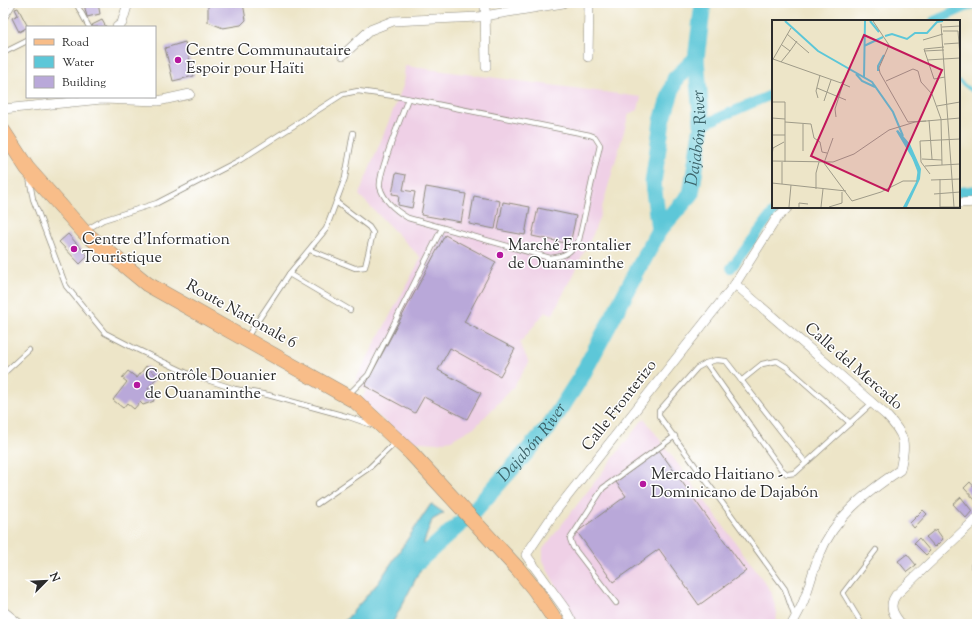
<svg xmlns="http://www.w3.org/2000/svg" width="980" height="627" font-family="'Sorts Mill Goudy',serif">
<rect width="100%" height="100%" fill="#fff"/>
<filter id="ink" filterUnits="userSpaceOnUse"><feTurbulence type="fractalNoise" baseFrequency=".025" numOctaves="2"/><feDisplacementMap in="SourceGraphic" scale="8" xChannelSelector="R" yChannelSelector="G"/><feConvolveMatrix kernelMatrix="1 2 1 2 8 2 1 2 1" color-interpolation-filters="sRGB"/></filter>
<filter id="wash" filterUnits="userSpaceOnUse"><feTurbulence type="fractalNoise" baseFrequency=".012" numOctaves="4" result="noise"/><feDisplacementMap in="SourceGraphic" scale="16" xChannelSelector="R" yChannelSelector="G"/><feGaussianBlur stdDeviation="0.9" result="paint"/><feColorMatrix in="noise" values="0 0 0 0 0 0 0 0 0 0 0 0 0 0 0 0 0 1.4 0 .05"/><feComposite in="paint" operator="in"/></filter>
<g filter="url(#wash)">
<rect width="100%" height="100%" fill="#ede5c8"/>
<!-- built -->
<g fill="#efd0e6">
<path d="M405,66l236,31 -3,13 -9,4 -30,104 -6,16 -40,80 -8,-2 -25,31 9,20 -17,26 -36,37 -25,14 -14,3 -29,-2 -47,-40 5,-11 -12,-7 67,-125 -62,-63 44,-109z"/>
<path d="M644,418l127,173 6,22 -1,11h-199l-29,-53 -5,-11v-11z"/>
</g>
<!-- water -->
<path fill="#5dc7d8" stroke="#447982" d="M431,504l13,9 -12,7 -8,22v21l-32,61h-50l36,-41z"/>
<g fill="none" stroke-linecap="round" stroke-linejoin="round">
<!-- stream -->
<path stroke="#5dc7d8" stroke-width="3" d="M959,81l18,14"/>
<!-- canal -->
<g stroke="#5dc7d8" stroke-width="10">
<path d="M934,21l41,-18"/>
<path d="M702,125l71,-31"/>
<path d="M959,192l18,-2"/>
<path d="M731,268l46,-61"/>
</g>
<!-- river -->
<g stroke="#5dc7d8" stroke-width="17">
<path d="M659,230l-6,-47 9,-62 13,-42 21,-20"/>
<path id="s1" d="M407,571l65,-58 76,-85 33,-51 78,-147 32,-36 11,-69 -6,-66 7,-56"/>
</g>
</g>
<g id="blocks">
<!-- building -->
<g fill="#b9a8d9">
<path d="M98,3l2,11 -13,3 -3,-13z"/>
<path d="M208,3h35l3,17 -5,5 -18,3 -15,-6z"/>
<path d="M18,8l10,19 -9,5 -7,-14 6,-3 -3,-6z"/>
<path d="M102,20l4,7h-13l-1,-2z"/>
<path d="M185,42l9,34 -21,5 -8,-33z"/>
<path d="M396,173l10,2 -3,15 12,2 -3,16 -14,-3 1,-10 -7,-1z"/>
<path d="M426,187l40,7 -5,28 -40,-7z"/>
<path d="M474,196l26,5 -5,28 -26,-5z"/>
<path d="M503,202l27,5 -5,28 -27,-5z"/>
<path d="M538,208l38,8 -6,28 -38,-8z"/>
<path d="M68,234l20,22 -8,8 -21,-22z"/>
<path d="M445,235l51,27 -32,60 51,27 -15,27 -50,-28 -12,22 43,23 -14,26 -43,-22 -9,16 -50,-27z"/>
<path d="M146,366l12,10 -10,12 6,13 -11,4 -3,-3 -6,7 -7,-6 -4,5 -10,-8 14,-18 -5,-4 6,-7 9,7z"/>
<path d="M659,450l87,121 -47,34 -40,-56 -46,33 -36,-50 49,-36 -10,-14z"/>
<path d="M970,482l7,8 -1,11 -12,-13z"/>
<path d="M961,497l11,14 -6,7 -13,-14z"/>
<path d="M923,510l4,4 -13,14 -4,-5z"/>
<path d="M936,529l7,10 -8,8 -9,-10z"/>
<path d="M919,538l11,13 -4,4 -12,-12z"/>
<path d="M907,554l9,11 -9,7 -9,-11z"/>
</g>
</g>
</g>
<g filter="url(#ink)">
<use href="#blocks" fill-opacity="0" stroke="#8c887a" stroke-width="1"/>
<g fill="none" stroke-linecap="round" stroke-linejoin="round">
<defs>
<g id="service">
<path d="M76,3l13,24"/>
<path d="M3,18l3,-2 8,-13"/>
<path d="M3,53l24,-12"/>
<path d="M29,177l4,22 33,87 39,47 27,14 57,27 46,15 33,6 81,22 26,9"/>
<path d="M86,230l17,-10 54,-17 83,-43 103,-66 15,-3 43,6 189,38 5,2 5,8 -21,95c-9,13 -13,16 -29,18l-142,-40c-12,-7 -24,-17 -28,-31 -3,-13 23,-73 28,-89"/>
<path d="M310,250l45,18 10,-1 8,-34 -4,-6 -33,-25"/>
<path d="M289,274l61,36"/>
<path d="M247,337l42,-63 37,-45 19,-51 8,-45"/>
<path d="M706,363l10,-3 10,1 80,102"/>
<path d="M3,374l26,-24"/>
<path d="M741,381l21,-17 15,-3 11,7 62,55"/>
<path d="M348,395l20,-20 74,-147"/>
<path d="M317,504l52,-36 27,-26"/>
<path d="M616,603l-43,-56 -3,-8 33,-51 72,-52"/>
<path d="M795,618l-10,-29 -126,-173v-5l38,-43 9,-5 75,106 6,5 8,-1 77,-70"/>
<path d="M862,624l-19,-31 33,-43"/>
</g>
<g id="minor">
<path d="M485,3l1,64"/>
<path d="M117,27l5,-4 6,-20"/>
<path d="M343,55l27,-25 23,-9 85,-4 85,-14"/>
<path d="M588,57l1,-54"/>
<path d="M3,109l99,-10 56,2 32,-7"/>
<path d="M959,203l18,-1"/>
<path d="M735,284l151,131c20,21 20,27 14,55 -33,22 -66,47 -81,86 -7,16 -10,33 -17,49 -3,7 -7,13 -10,19"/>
<path d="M975,566l2,-2"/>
<path d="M3,611l16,13"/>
<path d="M573,624l-8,-15 -39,-54 29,-43 180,-228 41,-65 12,-12"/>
<path d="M901,624c-8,-10 -13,-18 -5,-29l81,-77"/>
</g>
<path id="primary" d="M3,131l24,37 57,64 63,52 208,117 56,52 107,116 17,21 23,34"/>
</defs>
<!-- service casing -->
<use href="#service" stroke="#8c887a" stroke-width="6"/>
<!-- minor casing -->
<use href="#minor" stroke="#8c887a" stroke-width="10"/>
<!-- primary casing -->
<use href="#primary" stroke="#8c887a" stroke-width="16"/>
<!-- service -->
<use href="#service" stroke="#fff" stroke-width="4.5"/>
<!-- minor -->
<use href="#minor" stroke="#fff" stroke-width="9"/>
<!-- primary -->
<use href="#primary" stroke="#f8bd89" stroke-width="15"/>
</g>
</g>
<!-- markers -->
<g fill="#b5179e" stroke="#fff" stroke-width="1.5">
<circle cx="178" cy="60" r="4"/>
<circle cx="74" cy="249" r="4"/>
<circle cx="500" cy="255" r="4"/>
<circle cx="137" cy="385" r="4"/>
<circle cx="643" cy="484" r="4"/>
</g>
<g text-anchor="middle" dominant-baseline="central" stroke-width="3" stroke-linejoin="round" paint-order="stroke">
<!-- poi labels -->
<g font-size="16" fill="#2b2b2b" stroke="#fff" text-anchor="start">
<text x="186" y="51">Centre Communautaire<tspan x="186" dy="18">Espoir pour Haïti</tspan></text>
<text x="82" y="240">Centre d'Information<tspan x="82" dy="18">Touristique</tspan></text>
<text x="508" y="246">Marché Frontalier<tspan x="508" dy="18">de Ouanaminthe</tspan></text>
<text x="145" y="376">Contrôle Douanier<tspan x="145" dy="18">de Ouanaminthe</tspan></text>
<text x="651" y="475">Mercado Haitiano -<tspan x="651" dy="18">Dominicano de Dajabón</tspan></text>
</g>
<!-- street labels -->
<g font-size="16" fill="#2b2b2b" stroke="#fff">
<text transform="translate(241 315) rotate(29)">Route Nationale 6</text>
<text transform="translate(853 367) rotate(41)">Calle del Mercado</text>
<text transform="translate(620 406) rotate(-52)">Calle Fronterizo</text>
</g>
<!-- water labels -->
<g font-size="17" font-style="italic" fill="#3c6268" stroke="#fff">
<text stroke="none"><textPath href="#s1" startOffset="533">Dajabón River</textPath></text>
<text stroke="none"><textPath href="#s1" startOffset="180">Dajabón River</textPath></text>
</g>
</g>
<!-- overview -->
<g transform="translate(772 20)">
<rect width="188" height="188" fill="#ede5c8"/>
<path d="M126,110l12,14 11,25 -1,10 -13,28h-4l13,-25 2,-14 -22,-37z" fill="#5dc7d8"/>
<path fill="none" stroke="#5dc7d8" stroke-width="2" d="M13,1l33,30 54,31 21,30 10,24M98,1l9,11M113,16l7,-2 15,5 8,-6h12l10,-11 6,-1M92,26l19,-9M106,51v-5l6,-11M84,54l6,7 13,6M92,57l1,-56M140,135l7,18"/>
<path fill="none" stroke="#9f9b89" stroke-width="1" d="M101,1l16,24 -10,23 1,5 28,49 18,-1M169,4l13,183M170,7l18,-1M171,11h15l2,25M15,14l22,19M151,20l20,-6M172,24l15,-1M10,25l8,6 7,-10M172,27l-20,2 10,30 11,-2M152,31l20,-1M1,39l68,24 5,-6M155,40l33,-2M0,41l19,-33M9,42l9,-11M114,61l27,-12 5,2 3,11 11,12 9,25 1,46M45,68l29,12M46,78l-2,-7 4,-16M52,81l7,-21M0,82h13v60M165,86l23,-4M64,97l-1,-8 8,-25 7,3M0,98l13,1M157,100l3,39M13,102l26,2 3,14 6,4 2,10 5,1M0,115h13M61,118l-9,25 28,38 29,-9 22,-11h14M31,131v-27M0,136l1,-8 11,-6M150,139l20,1M0,141l61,1 21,-8 35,-24 26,-8 45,-4M10,142v22M153,146l35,-2M158,154l-9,-12 -1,-21 40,-2M168,159v28M159,160l29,-1M0,163l74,8M44,169v-16l3,-11M162,174l26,-2M17,187l2,-22M27,187v-4l9,1M49,187l2,-18M57,187l13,-4v-11M168,187h20"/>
<path fill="#c2185b" fill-opacity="0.15" stroke="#c2185b" stroke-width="2" d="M92,15l78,35 -54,121 -77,-35z"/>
<rect width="188" height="188" fill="none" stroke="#2b2b2b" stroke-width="2"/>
</g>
<!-- margin -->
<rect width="980" height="627" fill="none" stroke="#fff" stroke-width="16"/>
<!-- legend -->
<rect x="26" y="26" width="130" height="72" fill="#ffffff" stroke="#aaaaaa"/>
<rect x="34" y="39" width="20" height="6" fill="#f8bd89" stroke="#aaaaaa"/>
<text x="62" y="46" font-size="12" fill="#2b2b2b">Road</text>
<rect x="34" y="56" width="20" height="12" fill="#5dc7d8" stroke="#aaaaaa"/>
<text x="62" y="66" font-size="12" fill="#2b2b2b">Water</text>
<rect x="34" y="76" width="20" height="12" fill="#b9a8d9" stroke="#aaaaaa"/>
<text x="62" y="86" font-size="12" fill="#2b2b2b">Building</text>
<!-- north arrow -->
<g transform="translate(46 581) rotate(66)" stroke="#ffffff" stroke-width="3" paint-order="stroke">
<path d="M0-3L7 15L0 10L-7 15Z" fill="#2b2b2b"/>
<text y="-6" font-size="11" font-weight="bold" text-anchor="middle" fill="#2b2b2b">N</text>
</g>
</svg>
